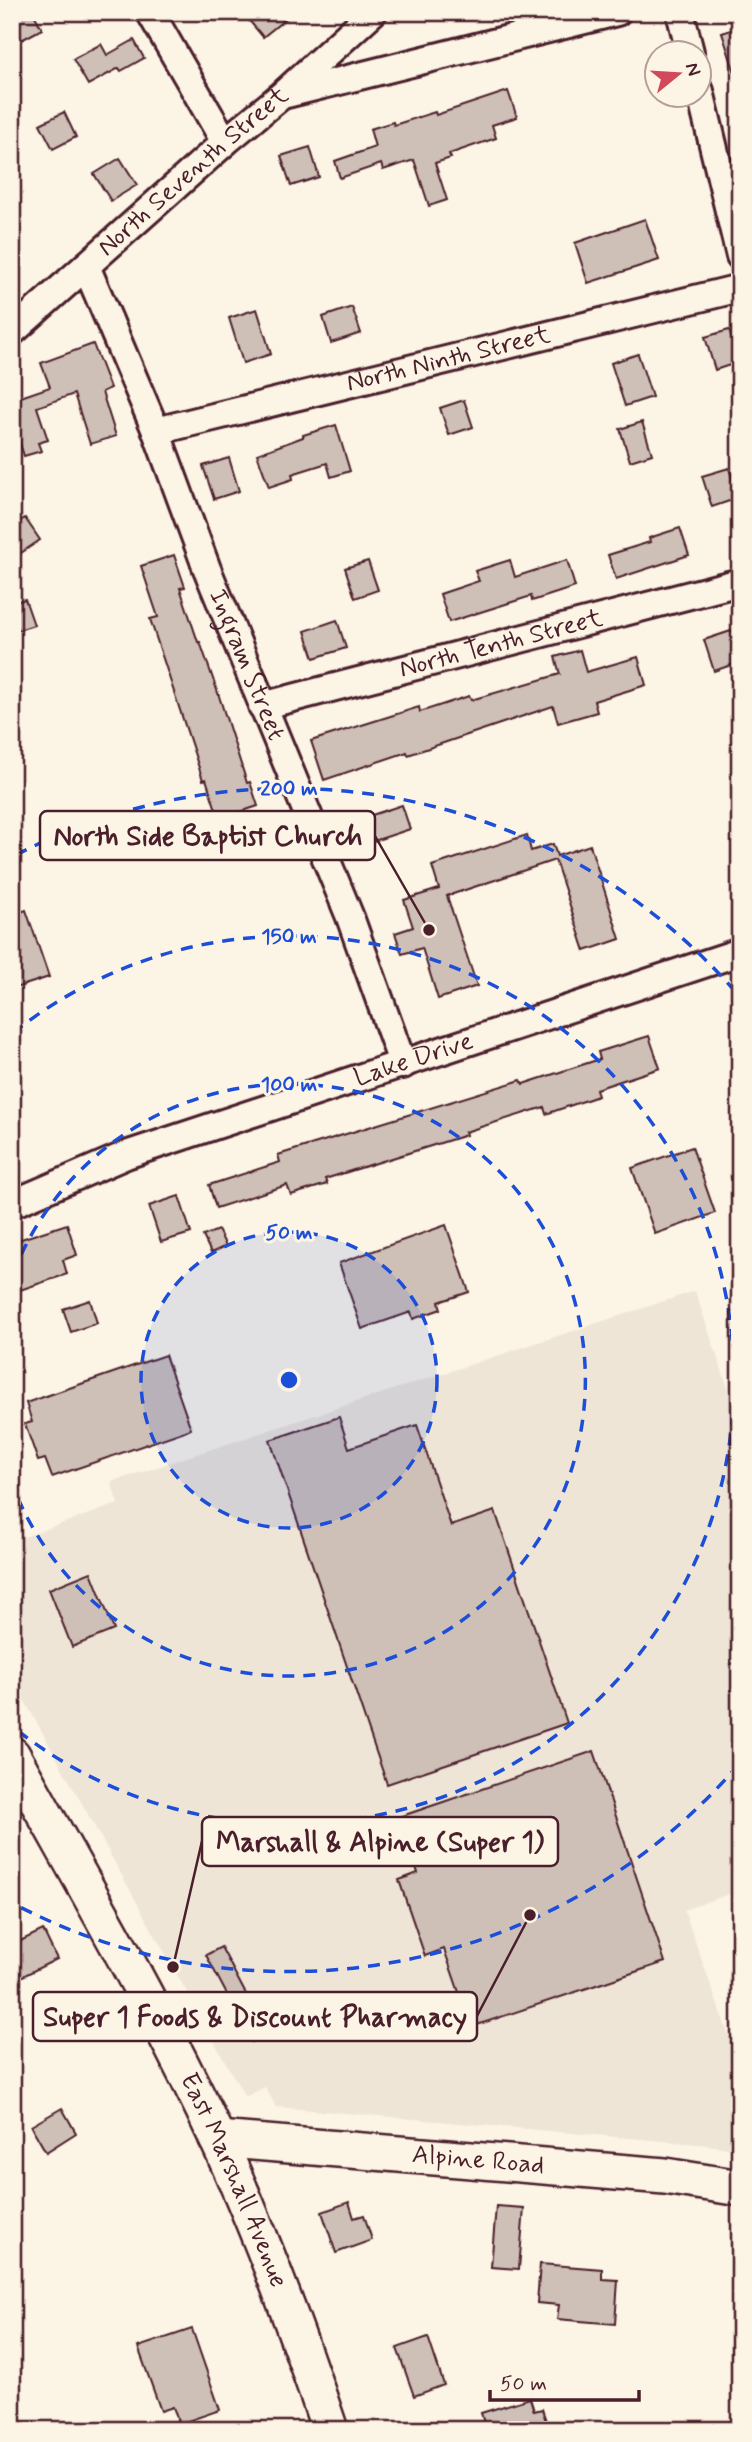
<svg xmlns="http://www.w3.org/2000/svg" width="752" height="2442" font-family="Mynerve,sans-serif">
<rect width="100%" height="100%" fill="#fcf5e5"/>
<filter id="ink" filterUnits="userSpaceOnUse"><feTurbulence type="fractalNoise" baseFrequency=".0143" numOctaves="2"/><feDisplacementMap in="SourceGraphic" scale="14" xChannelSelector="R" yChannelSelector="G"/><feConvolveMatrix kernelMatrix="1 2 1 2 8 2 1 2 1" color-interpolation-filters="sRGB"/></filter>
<g filter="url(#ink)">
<!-- built -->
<path fill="#eee5d7" d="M695,1291l45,132v467l-56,20 56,157v83l-32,-5 -432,-38 -11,-20 -20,10 -233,-419v-137l106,-37 -7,-22z"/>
<!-- building -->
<g fill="#cfc0b7" stroke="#4a1f2b" stroke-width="2">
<path d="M12,12h21l9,17 -30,16z"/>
<path d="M242,12h52l-31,25z"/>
<path d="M740,27v52h-3l-15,-46z"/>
<path d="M134,40l10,18 -23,13 -2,-3 -31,17 -15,-26 28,-15 6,11z"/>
<path d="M508,91l9,26 -25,8 4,13 -47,16 2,4 -16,5 12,37 -18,6 -15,-46 -31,10 -2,-6 -41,14 -5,-17 40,-14 -5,-18 23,-7 1,3 41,-13 1,3z"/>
<path d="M64,112l12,25 -23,12 -13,-25z"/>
<path d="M310,147l9,30 -28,9 -10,-30z"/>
<path d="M120,158l17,27 -26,16 -17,-27z"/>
<path d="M645,219l14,41 -71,23 -13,-40z"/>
<path d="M352,307l9,26 -30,10 -8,-26z"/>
<path d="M257,309l14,45 -28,9 -14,-45z"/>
<path d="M729,330l10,32 -24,8 -10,-33z"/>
<path d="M93,344l17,44 -8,4 14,44 -26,8 -16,-50 -37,13 11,33 -10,3 3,8 -17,5 -12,-37v-19l38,-13 -9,-24z"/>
<path d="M638,354l14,43 -27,9 -14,-43z"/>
<path d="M464,400l9,27 -24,8 -9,-27z"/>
<path d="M642,422l10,32 -22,7 -10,-32z"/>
<path d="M336,425l14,46 -19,6 -4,-14 -35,11 1,5 -24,8 -12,-33 46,-17v-2z"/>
<path d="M229,458l10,33 -25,8 -11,-33z"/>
<path d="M729,468l9,30 -26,9 -10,-31z"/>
<path d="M25,518l15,22 -28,19v-33z"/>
<path d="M680,528l9,27 -73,24 -8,-24 42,-13 -1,-4z"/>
<path d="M174,555l11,32 -5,1 18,54h2l18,51 29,90 3,-1 8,24 -39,13 -13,-40 -3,1 -53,-161 8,-2 -17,-51z"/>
<path d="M510,560l5,17 52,-17 8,27 -43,14 -1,-5 -82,26 -9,-28 39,-13 -4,-10z"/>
<path d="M368,561l10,29 -23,8 -10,-30z"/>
<path d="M25,599l9,26 -22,7v-29z"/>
<path d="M337,620l9,28 -32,10 -9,-27z"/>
<path d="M740,628v34l-26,9 -10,-31z"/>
<path d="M580,650l6,22 52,-15 8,28 -52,16 3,11 -39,11 -5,-17 -145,49 -1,-3 -83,28 -13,-39 108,-34 1,5 49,-16 2,4 89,-26 -5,-17z"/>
<path d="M402,805l8,24 -39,13 -8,-24z"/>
<path d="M527,835l4,16 22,-7 4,12 33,-11 30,94 -35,12 -30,-91 -108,36 30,90 -39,13 -16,-51 -20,6 -7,-21 18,-6 -9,-27 35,-11 -7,-23z"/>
<path d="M26,910l23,67 -37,12v-74z"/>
<path d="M649,1036l11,32 -64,21 2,7 -52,18 -2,-7 -79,25 1,3 -141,44 2,5 -36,11 -4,-10 -71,23 -7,-23 71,-23 -2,-7 243,-75 2,4 77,-25 -2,-7z"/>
<path d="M692,1147l23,66 -60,21 -23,-66z"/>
<path d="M179,1196l12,37 -30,9 -12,-36z"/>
<path d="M67,1224l10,31 -14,5 4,14 -47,16 -8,-23v-25z"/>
<path d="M446,1225l23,67 -30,10 2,7 -28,10 -2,-7 -49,17 -23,-66z"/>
<path d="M218,1230l8,16 -15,7 -8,-17z"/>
<path d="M90,1300l7,23 -26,9 -8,-23z"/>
<path d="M165,1355l26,74 -139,48 -7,-18 -7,2 -13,-37 7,-2 -6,-19z"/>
<path d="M339,1417l10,31 68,-23 34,101 44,-15 72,212 -180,61 -117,-344z"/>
<path d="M91,1572l23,58 -42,17 -23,-58z"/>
<path d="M594,1751l71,211 -194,65 -27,-78 -19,7 -26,-76 19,-7 -19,-56z"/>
<path d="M43,1930l14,29 -40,20 -5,-10v-24z"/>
<path d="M221,1947l46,87 -15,8 -46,-87z"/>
<path d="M62,2108l14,25 -30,19 -15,-26z"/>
<path d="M349,2202l5,16 10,-3 8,25 -36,13 -14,-41z"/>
<path d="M496,2206l28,2 -5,61 -28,-2z"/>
<path d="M540,2264l62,5v10l16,1 -3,44 -58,-5 2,-14 -22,-2z"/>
<path d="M192,2329l28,81 -41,14 -6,-17 -12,4 -23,-64z"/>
<path d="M428,2337l16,48 -30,11 -17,-48z"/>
<path d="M530,2398l4,13 8,-2 7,21h-63l-5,-17z"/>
</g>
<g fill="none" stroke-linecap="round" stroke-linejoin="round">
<defs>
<g id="minor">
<path d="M150,12l75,130"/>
<path d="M680,12l10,40"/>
<path d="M700,91l40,165"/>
<path d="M287,94l330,-82"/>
<path id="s1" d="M86,266l70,165 51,138 143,348 53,148"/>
<path id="s2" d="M12,332l213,-190 57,-47 91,-83"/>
<path id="s3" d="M156,431l584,-143"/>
<path id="s4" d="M262,706l478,-124"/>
<path id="s5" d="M12,1204l114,-49 614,-203"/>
</g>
<g id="major">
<path id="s6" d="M12,1755c70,127 144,252 205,383 44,95 80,193 113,292"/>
<path id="s7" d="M217,2139l448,37 75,12"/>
</g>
</defs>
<!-- minor casing -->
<use href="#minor" stroke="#4a1f2b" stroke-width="32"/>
<!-- major casing -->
<use href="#major" stroke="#4a1f2b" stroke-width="40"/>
<!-- minor -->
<use href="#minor" stroke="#fcf5e5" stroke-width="26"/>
<!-- major -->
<use href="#major" stroke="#fcf5e5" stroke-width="35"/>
</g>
</g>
<!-- distance rings -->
<circle cx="289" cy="1380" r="148" fill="#1d4ed8" fill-opacity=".12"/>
<g fill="none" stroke="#1d4ed8" stroke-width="3.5" stroke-dasharray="12 9">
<circle cx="289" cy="1380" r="148"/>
<path d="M13 1274A296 296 0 1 1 13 1486"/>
<path d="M13 1033A444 444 0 1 1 13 1727"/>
<path d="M739 1764A592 592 0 0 1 16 1905M16 855A592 592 0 0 1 739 996"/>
</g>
<g text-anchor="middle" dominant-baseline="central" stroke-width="6" stroke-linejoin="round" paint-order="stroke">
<!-- street labels -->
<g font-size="26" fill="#4a1f2b" stroke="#fcf5e5">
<text stroke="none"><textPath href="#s2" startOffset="242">North Seventh Street</textPath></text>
<text stroke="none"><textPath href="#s3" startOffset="301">North Ninth Street</textPath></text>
<text stroke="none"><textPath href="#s4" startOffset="247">North Tenth Street</textPath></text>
<text stroke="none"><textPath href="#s1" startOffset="430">Ingram Street</textPath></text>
<text stroke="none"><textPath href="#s5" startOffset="427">Lake Drive</textPath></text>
<text stroke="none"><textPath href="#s7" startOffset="262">Alpine Road</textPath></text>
<text stroke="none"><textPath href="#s6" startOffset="480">East Marshall Avenue</textPath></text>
</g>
</g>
<circle cx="289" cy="1380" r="10" fill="#1d4ed8" stroke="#fcf5e5" stroke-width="3.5"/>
<g font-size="21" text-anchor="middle" font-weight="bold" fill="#1d4ed8" stroke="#fcf5e5" stroke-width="6" stroke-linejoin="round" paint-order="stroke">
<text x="289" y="795">200 m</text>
<text x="289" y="943">150 m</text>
<text x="289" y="1091">100 m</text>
<text x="289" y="1239">50 m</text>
</g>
<!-- callouts -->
<path fill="none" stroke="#4a1f2b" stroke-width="2.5" d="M429 930L375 836M173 1967L202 1841M530 1915L477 2016"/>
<g fill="#4a1f2b" stroke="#fcf5e5" stroke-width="2.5">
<circle cx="429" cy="930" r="7"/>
<circle cx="173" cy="1967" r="7"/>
<circle cx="530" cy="1915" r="7"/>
</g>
<g fill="#fcf5e5" stroke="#4a1f2b" stroke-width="2.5">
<rect x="40" y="811" width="335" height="49" rx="7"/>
<rect x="202" y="1817" width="356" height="49" rx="7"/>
<rect x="33" y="1992" width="444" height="49" rx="7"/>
</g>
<g font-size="28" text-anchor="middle" font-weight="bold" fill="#4a1f2b">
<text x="208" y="845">North Side Baptist Church</text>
<text x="380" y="1851">Marshall &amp; Alpine (Super 1)</text>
<text x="255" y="2026">Super 1 Foods &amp; Discount Pharmacy</text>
</g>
<!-- margin -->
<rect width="752" height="2442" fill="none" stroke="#fcf5e5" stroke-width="42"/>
<rect x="21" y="21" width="710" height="2400" fill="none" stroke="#4a1f2b" stroke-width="2.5" filter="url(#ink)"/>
<!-- north arrow -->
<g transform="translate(678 74) rotate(72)"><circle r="33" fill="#fcf5e5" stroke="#b59f9b" stroke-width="2"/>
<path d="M0-5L12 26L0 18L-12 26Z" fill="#d1495b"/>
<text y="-10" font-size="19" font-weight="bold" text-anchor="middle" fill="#4a1f2b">N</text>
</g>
<!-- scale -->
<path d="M490 2390v10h149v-10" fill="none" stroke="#4a1f2b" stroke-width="3.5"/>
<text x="500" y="2390" font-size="21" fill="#4a1f2b" stroke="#fcf5e5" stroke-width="5" paint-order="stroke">50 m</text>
</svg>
